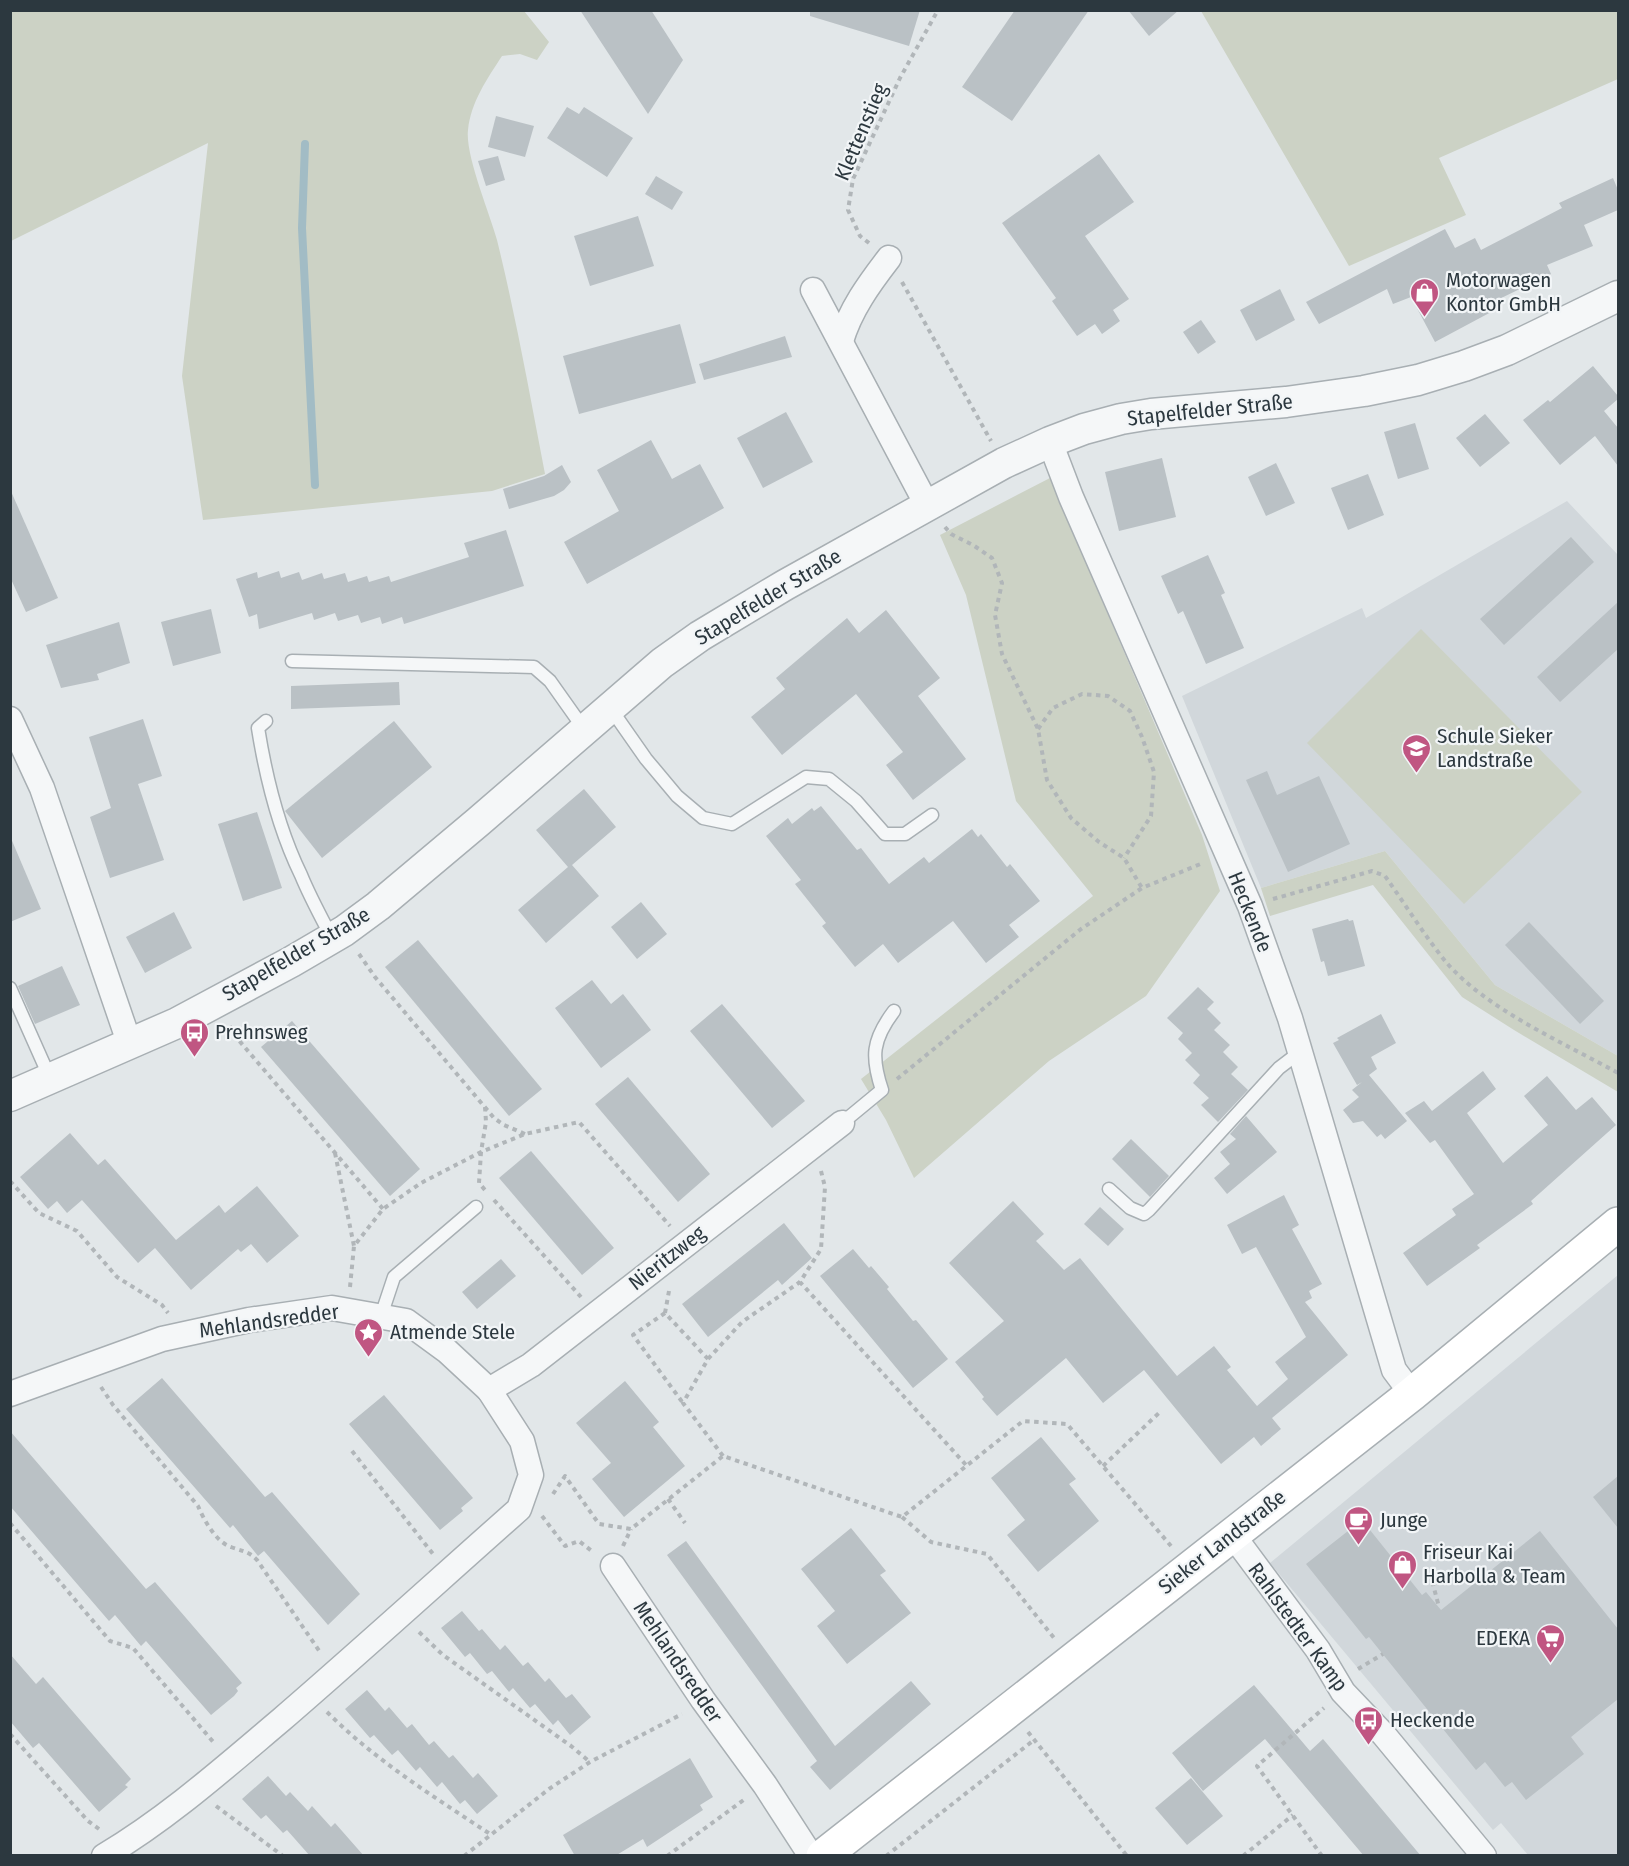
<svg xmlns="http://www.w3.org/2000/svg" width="1629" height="1866" font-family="'Fira Sans Condensed',sans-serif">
<rect width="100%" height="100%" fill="#e2e7e9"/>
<!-- built -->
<g fill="#d1d7db">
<path d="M1567,501l51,54v501l-123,-71 -110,-134 -124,37 -79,-192 180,-88 4,10z"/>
<path d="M1618,1275v580h-90l-27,-32 -8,7 -223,-267z"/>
</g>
<!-- green -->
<g fill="#ccd2c5">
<path d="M11,10l513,1 25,31 -12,18 -17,-6 -18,2c-15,23 -31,46 -34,74 -3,25 22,84 29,110 19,77 33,156 48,234l-53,17 -289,29 -21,-144 26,-233 -197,98z"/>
<path d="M1201,11h417v68l-179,79 27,57 -117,51z"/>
<path d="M1050,478l152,357 18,56 -74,105 -97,65 -135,117 -28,-58 -25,-41 232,-183 -77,-95 -50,-206 -26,-60z"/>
<path d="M1421,629l161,163 -118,112 -157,-161z"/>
<path d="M1385,851l110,134 123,71v36l-104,-62 -52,-33 -89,-112 -103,31 -9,-28z"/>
</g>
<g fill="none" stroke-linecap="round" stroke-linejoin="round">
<!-- stream -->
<path stroke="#a2bcc5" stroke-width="8" d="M305,144l-3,84 13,257"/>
</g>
<!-- building -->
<g fill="#bac1c5">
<path d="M580,10h71l32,50 -35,54z"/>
<path d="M810,10h110l-11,36 -99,-30z"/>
<path d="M1015,10h74l-77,111 -50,-34z"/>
<path d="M1128,10h51l-30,26z"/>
<path d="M567,107l12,7 5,-7 49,31 -26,39 -60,-39z"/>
<path d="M496,116l38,10 -9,31 -37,-10z"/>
<path d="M1099,154l35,48 -49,34 44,63 -16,11 7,11 -18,13 -7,-10 -18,12 -25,-35 4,-3 -54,-75z"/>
<path d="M498,156l7,24 -19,6 -8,-25z"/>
<path d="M656,176l27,16 -11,18 -27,-16z"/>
<path d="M1613,178l5,12v20l-34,15 9,21 -46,19 4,9 -62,30 4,7 -58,31 -24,-45 -18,7 -6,-15 -68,35 -13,-22 139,-73 10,19 20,-10 6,12 81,-42 -3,-5z"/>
<path d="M638,216l16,50 -64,20 -16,-50z"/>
<path d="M1280,289l15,31 -39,21 -16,-31z"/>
<path d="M1201,320l15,22 -18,12 -15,-22z"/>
<path d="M680,324l16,59 -117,31 -16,-58z"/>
<path d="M785,336l7,21 -88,23 -5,-16z"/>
<path d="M1593,366l25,30v3l-14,12 14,17v38l-23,-30 -35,29 -37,-45 25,-20 2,2z"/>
<path d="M786,412l27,50 -50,26 -26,-50z"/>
<path d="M1485,414l25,29 -30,24 -24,-29z"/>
<path d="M1415,423l14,46 -31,10 -14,-47z"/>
<path d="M651,440l21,39 28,-15 24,44 -137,76 -23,-42 55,-31 -22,-41z"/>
<path d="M1162,458l14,59 -57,14 -14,-59z"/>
<path d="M1276,463l19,40 -29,13 -18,-39z"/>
<path d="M562,465l9,17 -7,8 -10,6 -45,13 -6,-20 41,-13z"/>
<path d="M1368,474l16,41 -36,15 -17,-42z"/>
<path d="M10,489l48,109 -32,14 -16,-35z"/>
<path d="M506,530l18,56 -120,38 -2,-7 -20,7 -2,-7 -19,6 -3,-8 -20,6 -3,-8 -21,7 -2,-7 -53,16 -2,-15 -8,3 -13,-38 21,-7 1,6 21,-7 2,7 18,-6 3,8 20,-7 2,6 21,-6 3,9 19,-6 2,6 20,-6 2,6 78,-25 -5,-14z"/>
<path d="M1571,537l23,25 -90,83 -24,-26z"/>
<path d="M1208,555l17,38 -4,2 23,53 -38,16 -23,-53 -5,3 -17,-38z"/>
<path d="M1618,602v47l-58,53 -23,-25z"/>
<path d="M211,609l10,44 -48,13 -12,-44z"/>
<path d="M886,610l54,68 -22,18 48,63 -53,41 -27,-35 17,-13 -47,-58 -74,61 -31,-38 34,-28 -9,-11 71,-60 12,15z"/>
<path d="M119,622l11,41 -33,11 2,6 -38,8 -15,-43z"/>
<path d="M399,682l1,23 -109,4v-23z"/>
<path d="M143,719l19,57 -24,8 26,76 -54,18 -20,-61 21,-9 -22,-71z"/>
<path d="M394,721l38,46 -110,91 -37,-47z"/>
<path d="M1267,771l10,24 42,-19 31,68 -62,28 -42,-92z"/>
<path d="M584,789l32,38 -44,38 27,31 -53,47 -28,-33 50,-43 -32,-37z"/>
<path d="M821,806l36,44 4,-2 28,36 35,-27 5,6 43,-34 6,8 3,-3 26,33 3,-3 30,37 -31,24 10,12 -33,26 -33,-42 -55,42 -15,-19 -28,23 -33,-41 4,-3 -31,-39 6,-4 -35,-44 22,-18 4,6 20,-16 2,3z"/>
<path d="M257,812l25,76 -39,13 -25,-77z"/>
<path d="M10,836l31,73 -31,13z"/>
<path d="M641,902l26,32 -30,25 -26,-32z"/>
<path d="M174,912l18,36 -47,25 -19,-36z"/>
<path d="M1348,919l1,2 4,-1 12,46 -37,10 -4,-15 -3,1 -9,-33z"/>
<path d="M1529,922l75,79 -24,23 -75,-79z"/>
<path d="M418,940l124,149 -33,27 -124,-149z"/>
<path d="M62,966l18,39 -45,19 -17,-38z"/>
<path d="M592,980l19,24 12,-10 28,36 -50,38 -46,-60z"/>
<path d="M1198,987l16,15 -7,7 14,14 -7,7 16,15 -7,7 15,15 -7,7 17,16 -30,32 -17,-17 8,-7 -16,-15 7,-8 -15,-15 7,-7 -14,-14 5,-6 -16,-15z"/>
<path d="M722,1004l83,97 -33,27 -82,-97z"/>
<path d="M1381,1014l15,29 -25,14 6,12 -8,6 38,46 -22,18 -4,-5 -4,3 -14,-16 -10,2 -10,-13 16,-13 -7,-7 10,-8 -5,3 -24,-42 6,-3 -2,-2z"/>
<path d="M292,1021l128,148 -30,27 -129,-149z"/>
<path d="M1483,1071l13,18 -29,24 36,50 45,-38 -24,-29 23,-20 29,34 16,-13 24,28 -85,76 2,3 -56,41 3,3 -53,38 -24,-33 53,-38 -4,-6 22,-15 -39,-54 -5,3 -25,-30 19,-12 8,10z"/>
<path d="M628,1077l82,97 -32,28 -83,-98z"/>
<path d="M1246,1116l31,36 -50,42 -13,-16 16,-14 -10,-12 16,-13 -6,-5z"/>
<path d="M70,1133l28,32 7,-6 71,81 43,-35 6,8 32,-27 42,50 -32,27 -16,-19 -10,8 -3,-3 -47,41 -36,-42 -17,15 -56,-63 -15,13 -10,-12 -9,8 -28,-32z"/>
<path d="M1131,1139l38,37 -19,21 -38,-38z"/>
<path d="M531,1151l83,97 -32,27 -83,-97z"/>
<path d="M1284,1195l15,30 -7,4 30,55 -13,7 3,7 -7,4 43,53 -76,63 9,11 -20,17 -7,-9 -33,27 -77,-94 -41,33 -37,-45 -69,58 -15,-17 2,-2 -29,-35 49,-41 -55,-58 64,-62 31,33 -8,7 28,29 16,-12 97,118 37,-30 17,21 -4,3 30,36 31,-27 -13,-17 31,-25 -50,-90 -14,7 -15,-29z"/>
<path d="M1100,1207l24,22 -16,17 -24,-22z"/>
<path d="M784,1223l28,35 -30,27 -4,-5 -70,57 -26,-33z"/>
<path d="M853,1249l16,19 2,-2 18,21 -2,2 26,32 3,-1 32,39 -35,29 -93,-112z"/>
<path d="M501,1259l15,17 -39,33 -15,-17z"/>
<path d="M162,1378l103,119 7,-5 88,102 -32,31 -64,-74 -6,5 -25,-31 -3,3 -104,-119z"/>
<path d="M625,1381l34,41 -6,5 32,39 -61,51 -32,-38 19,-16 -35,-40z"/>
<path d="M384,1395l89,103 -12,10 2,3 -23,19 -91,-106z"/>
<path d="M10,1431l136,158 9,-7 87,101 -6,5 2,3 -4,5 -23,19 -65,-74 -5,5 -26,-31 -6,6 -99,-115z"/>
<path d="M1041,1437l35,42 -7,5 30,37 -61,51 -31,-37 18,-15 -34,-42z"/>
<path d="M1618,1476v52l-25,-31z"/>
<path d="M1362,1520l60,75 4,-3 15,18 99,-79 78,98v70l-47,38 13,17 -58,46 -14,-18 -7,5 -20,-25 -9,8 -107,-133 -3,2 -60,-75z"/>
<path d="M851,1528l35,43 -6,4 31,38 -64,51 -30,-38 18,-15 -34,-42z"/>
<path d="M686,1541l149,205 76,-65 20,23 -101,86 -20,-23 7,-6 -150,-206z"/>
<path d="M462,1611l17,20 3,-2 18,21 5,-5 18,21 5,-4 17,20 4,-4 17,20 6,-4 19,23 -21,18 -12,-15 -5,5 -18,-21 -5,4 -17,-20 -4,4 -17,-21 -5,3 -17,-21 -5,4 -24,-29z"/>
<path d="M10,1654l26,30 7,-7 88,102 -6,6 3,2 -29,25 -60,-69 -6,5 -23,-27z"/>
<path d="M1254,1685l56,66 13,-12 98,117h-57l-99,-117 -62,52 -31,-38z"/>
<path d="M367,1690l18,21 4,-4 18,21 5,-4 17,21 5,-4 15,17 4,-3 20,23 5,-5 20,23 -21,18 -12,-14 -5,4 -18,-22 -5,5 -17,-20 -4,4 -18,-21 -6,5 -18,-20 -4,3 -25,-29z"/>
<path d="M690,1758l23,39 -13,8 3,5 -56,37 -4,-8 -28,17h-40l-12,-21z"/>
<path d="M268,1776l18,20 4,-4 18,19 4,-5 19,21 4,-4 29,33h-54l-23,-26 -4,3 -17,-18 -5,4 -19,-20z"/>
<path d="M1191,1778l32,38 -36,29 -32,-37z"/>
</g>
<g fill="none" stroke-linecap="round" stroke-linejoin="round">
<defs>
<g id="service">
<path d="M292,661l242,6 16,14 34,48"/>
<path d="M611,709l35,50 31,37 26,22 29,6 74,-47 23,2 27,22 29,33h20l27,-19"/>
<path d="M266,721l-8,7c8,50 21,102 43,147 9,22 20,42 31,63"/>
<path d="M10,988l40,90"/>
<path d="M842,1123l40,-33c-11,-33 -10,-50 12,-79"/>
<path d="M1109,1189l21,19 14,6 5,-4 130,-142 21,-16"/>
<path d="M381,1316l13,-39 82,-70"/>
</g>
<g id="minor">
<path d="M813,290l114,215"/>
<path d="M841,341c9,-31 28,-57 48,-83"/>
<path d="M1050,442l21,55 179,409 40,112 104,352 18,24"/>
<path d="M10,719l32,69 88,257"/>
<path d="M489,1390l42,-25 311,-242"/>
<path d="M10,1394l152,-55 87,-19 83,-12 74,13 41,30 42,39 33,51 9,34 -12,34c-79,70 -158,142 -238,211 -57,48 -113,98 -177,136"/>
<path d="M1232,1534l86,116 25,42 41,43 100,121"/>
<path d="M613,1566l90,134 62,85 46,71"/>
</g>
<path id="tertiary" d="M10,1096l167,-73 114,-61 53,-31 34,-25 100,-84 184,-159 38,-27 85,-51 219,-122 46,-21 34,-13 37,-10 30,-5 135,-12 78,-11 54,-11 46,-14 43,-16 111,-54"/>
<path id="secondary" d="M823,1856l589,-462 206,-170"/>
</defs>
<!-- service casing -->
<use href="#service" stroke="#a8afb3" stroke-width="15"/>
<!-- minor casing -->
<use href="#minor" stroke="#a8afb3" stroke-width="27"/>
<!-- tertiary casing -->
<use href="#tertiary" stroke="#a8afb3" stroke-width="33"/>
<!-- secondary casing -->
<use href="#secondary" stroke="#a8afb3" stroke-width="36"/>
<!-- path -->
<g stroke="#b1b6b9" stroke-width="4" stroke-dasharray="4.5 4.5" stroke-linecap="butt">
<path d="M869,243l-9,-7 -12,-26 5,-31 47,-101 38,-68"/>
<path d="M902,282l89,159"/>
<path d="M945,527l6,7 22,11 19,13 10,25 -7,32 7,39 36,75 9,51 24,38 28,24 25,16 18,30"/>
<path d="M1038,729l15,-21 29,-14 26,2 22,15 12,26 12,35 -3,44 -27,42"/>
<path d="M1273,899l99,-28 13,5c20,28 39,59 61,86 40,47 118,81 172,111"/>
<path d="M359,954l16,23 119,141 10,7 21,9"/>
<path d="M230,1026l6,11 147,172"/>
<path d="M897,1079l184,-150 61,-41 61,-25"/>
<path d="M485,1107l1,15 -5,30 -2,31 6,7"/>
<path d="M335,1153l19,93"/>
<path d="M821,1171l4,16 -4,62 -21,33 166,183"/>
<path d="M10,1181l29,32 38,18 40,46 45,28 6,8"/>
<path d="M494,1200l87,97"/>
<path d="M350,1287l4,-41 29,-37 38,-26 60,-31 44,-18 54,-12 91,104"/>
<path d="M669,1291l-4,22 43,46"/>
<path d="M665,1313l-32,22 50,68"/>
<path d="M101,1387l12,18 85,101c6,14 18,36 33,41 10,4 18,4 26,13l63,92"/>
<path d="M352,1451l81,103"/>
<path d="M723,1456l-40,-53 25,-44 34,-37 58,-40"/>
<path d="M1103,1466l58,-55"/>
<path d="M553,1494l12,-18 34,48 32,5 92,-73 179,61 121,-96 44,3 104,122"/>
<path d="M668,1499l17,24"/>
<path d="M542,1516l23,30 14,-5 14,11"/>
<path d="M902,1517l29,25 56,12 67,84"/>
<path d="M10,1523l100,118 23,7 82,96"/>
<path d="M623,1546l8,-17"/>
<path d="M1430,1573l9,34"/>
<path d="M419,1632l24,23 128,91 19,16"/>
<path d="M1358,1669l25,-15"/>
<path d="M327,1712c48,48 107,85 163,122"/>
<path d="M1028,1732l99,124"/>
<path d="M10,1734l78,87 11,8"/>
<path d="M216,1806l67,50"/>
<path d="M464,1856l85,-67 41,-27 92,-48"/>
<path d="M667,1856l78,-57"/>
<path d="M886,1856l148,-116"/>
<path d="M1243,1856l50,-41"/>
<path d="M1322,1856l-65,-90 67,-58"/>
</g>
<!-- service -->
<use href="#service" stroke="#f5f7f8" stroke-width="12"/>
<!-- minor -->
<use href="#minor" stroke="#f5f7f8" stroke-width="24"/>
<!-- tertiary -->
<use href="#tertiary" stroke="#f5f7f8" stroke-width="30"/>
<!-- secondary -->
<use href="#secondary" stroke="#fff" stroke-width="33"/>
</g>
<!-- icons -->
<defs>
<symbol id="shop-pin" viewBox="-11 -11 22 30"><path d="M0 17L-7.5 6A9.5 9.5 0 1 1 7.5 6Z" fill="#c05682" stroke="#f2f5f7"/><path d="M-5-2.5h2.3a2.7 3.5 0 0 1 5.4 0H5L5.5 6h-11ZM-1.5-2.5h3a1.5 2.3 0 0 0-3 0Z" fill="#fff"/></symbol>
<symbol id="school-pin" viewBox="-11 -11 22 30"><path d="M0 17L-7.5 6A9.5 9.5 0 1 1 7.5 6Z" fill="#c05682" stroke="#f2f5f7"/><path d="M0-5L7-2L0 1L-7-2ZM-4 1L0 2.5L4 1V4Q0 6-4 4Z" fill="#fff"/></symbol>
<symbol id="bus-pin" viewBox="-11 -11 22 30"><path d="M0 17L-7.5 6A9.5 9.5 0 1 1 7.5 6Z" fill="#c05682" stroke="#f2f5f7"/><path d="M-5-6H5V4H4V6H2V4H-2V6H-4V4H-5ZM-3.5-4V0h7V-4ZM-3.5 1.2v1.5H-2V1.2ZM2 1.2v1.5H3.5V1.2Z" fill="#fff"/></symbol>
<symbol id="sight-pin" viewBox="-11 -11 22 30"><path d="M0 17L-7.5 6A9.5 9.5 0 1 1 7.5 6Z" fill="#c05682" stroke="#f2f5f7"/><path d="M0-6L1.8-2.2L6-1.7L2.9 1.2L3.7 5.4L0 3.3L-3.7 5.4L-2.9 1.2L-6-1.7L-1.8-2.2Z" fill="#fff"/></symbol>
<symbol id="cafe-pin" viewBox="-11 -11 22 30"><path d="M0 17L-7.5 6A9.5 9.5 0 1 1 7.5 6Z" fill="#c05682" stroke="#f2f5f7"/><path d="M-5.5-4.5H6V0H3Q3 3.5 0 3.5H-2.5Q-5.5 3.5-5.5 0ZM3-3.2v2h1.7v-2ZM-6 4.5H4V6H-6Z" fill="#fff"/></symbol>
<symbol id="supermarket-pin" viewBox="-11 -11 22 30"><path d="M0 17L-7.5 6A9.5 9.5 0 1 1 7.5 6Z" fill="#c05682" stroke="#f2f5f7"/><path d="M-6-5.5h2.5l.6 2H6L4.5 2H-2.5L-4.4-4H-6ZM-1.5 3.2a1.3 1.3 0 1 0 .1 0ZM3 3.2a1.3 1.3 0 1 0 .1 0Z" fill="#fff"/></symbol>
</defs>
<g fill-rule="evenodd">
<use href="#shop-pin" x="1408" y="276" width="33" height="45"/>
<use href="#school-pin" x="1400" y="732" width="33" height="45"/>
<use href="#bus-pin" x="178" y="1016" width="33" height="45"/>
<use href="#sight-pin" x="352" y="1316" width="33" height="45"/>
<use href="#cafe-pin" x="1342" y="1504" width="33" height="45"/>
<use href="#shop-pin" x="1386" y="1548" width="33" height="45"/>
<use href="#supermarket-pin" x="1534" y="1622" width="33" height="45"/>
<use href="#bus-pin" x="1352" y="1704" width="33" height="45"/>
</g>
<g text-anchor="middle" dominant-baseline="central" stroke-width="4.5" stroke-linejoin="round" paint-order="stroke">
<!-- street labels -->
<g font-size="21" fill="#2c383f" stroke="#f2f5f7">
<text transform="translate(861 132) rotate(-67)">Klettenstieg</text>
<text transform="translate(1210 410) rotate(-6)">Stapelfelder Straße</text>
<text transform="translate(768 597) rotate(-31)">Stapelfelder Straße</text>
<text transform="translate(1250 912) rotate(68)">Heckende</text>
<text transform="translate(296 954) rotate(-30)">Stapelfelder Straße</text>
<text transform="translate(667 1258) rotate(-38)">Nieritzweg</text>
<text transform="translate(269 1321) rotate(-8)">Mehlandsredder</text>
<text transform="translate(1222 1542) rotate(-38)">Sieker Landstraße</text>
<text transform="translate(1298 1627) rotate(54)">Rahlstedter Kamp</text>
<text transform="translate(678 1662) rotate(56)">Mehlandsredder</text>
</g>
<!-- poi labels -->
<g font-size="21" fill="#2c383f" stroke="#f2f5f7" text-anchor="start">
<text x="1446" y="280">Motorwagen<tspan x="1446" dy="24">Kontor GmbH</tspan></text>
<text x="1437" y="736">Schule Sieker<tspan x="1437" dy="24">Landstraße</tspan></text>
<text x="215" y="1032">Prehnsweg</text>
<text x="390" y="1332">Atmende Stele</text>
<text x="1380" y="1520">Junge</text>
<text x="1423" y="1552">Friseur Kai<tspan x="1423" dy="24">Harbolla &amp; Team</tspan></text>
<text x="1530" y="1638" text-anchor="end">EDEKA</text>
<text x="1390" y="1720">Heckende</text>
</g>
</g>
<!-- border -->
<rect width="1629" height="1866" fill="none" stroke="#2c383f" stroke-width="24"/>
</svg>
